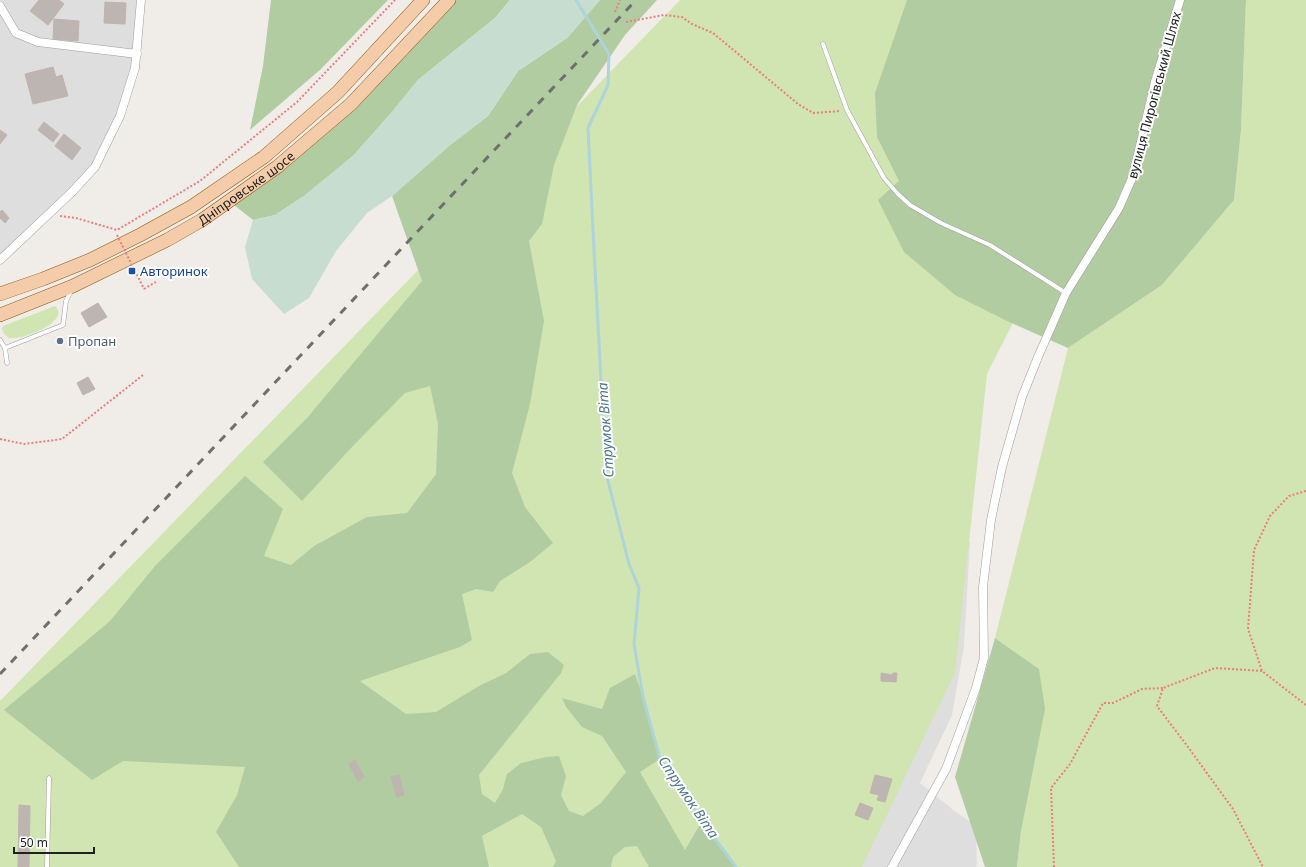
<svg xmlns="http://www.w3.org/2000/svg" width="1306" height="867" font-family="'Noto Sans',sans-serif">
<rect width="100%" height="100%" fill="#f0ede8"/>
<!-- residential -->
<g fill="#dfdede">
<path d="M0,0h141l-6,68 -40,99 -95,93z"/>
<path d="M885,526l85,16 -6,104 -12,69 -32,68 32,26 24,17 1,38 -1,3h-185z"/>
</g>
<!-- grass -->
<g fill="#d1e5b3">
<path d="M680,0h477l-57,152 -113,222 -32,299 -93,194h-862v-166z"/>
<path d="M1246,0h60v867h-289l22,-198 -44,-31 73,-290 94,-63 72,-85 7,-70z"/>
<path d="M55,306c14,14 -20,27 -30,30 -5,2 -11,2 -16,2l-5,-4 -2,-5 1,-3z"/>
</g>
<!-- forest -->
<g fill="#b2cca1">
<path d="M271,0h117l-67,69 -71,61 13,-64z"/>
<path d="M449,0h61l-15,18 -77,62 -26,32 -39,44 -49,40 -29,19 -22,5 -24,-19 48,-34z"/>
<path d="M600,0h57l-32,35 -48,70 -23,60 -12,59 -13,17 15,80 -14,83 -18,69 13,34 28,36 -23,19 -30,19 -7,11 -17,-3 -14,5 10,46 -12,7 -100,34 46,33 30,-2 43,-26 27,-13 24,-19 18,-2 16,13 -3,8 -82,102 3,19 13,9 8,-14 4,-15 14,-11 25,-6 13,-1 7,20 -5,19 8,16 14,5 18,-13 25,-31 -24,-36 -20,-9 -16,-20 -4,-9 40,11 8,-21 25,-14 8,23 17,62 -20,13 45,78 17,-29 34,46h-87l-12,-21 -12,1 -12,10 -2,10h-58l3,-6 -15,-34 -19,-13 -40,22 7,31h-250l-23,-35 21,-37 8,-28 -122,-6 -31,19 -88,-70 106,-89 45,-55 90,-90 38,33 -19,47 27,9 23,-19 53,-29 40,-4 29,-39 2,-50 -8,-38 -25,7 -53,54 -50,54 -39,-39 44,-44 115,-137 -30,-85 58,-51 38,-29 30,-45 49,-33z"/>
<path d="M907,0h339l-5,130 -7,70 -72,85 -94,63 -61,-27 -52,-26 -51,-43 -26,-52 21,-19 -22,-44 -2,-44z"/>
<path d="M995,638l44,31 6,40 -24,122 -4,36h-32l-30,-90z"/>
</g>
<!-- wetland -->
<path fill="#c7ddd0" d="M510,0h90l-33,38 -49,33 -30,45 -38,29 -58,51 -25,17 -31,38 -27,47 -25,16 -32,-35 -7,-32 8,-27 22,-5 29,-19 49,-40 39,-44 26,-32 77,-62z"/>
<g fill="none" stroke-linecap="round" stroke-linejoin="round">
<!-- stream -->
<path stroke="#add4d9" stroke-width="3" d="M576,0l33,54 -1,31 -20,43 6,122 12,223 23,91 10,24 -5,56 9,53 17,62 42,62 34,46"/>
</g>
<!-- building -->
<g fill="#bdb5b1" stroke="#c1b3ac">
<path d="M39,0h20l5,4 -16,21 -18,-14z"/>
<path d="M105,2l21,1 -1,21 -21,-1z"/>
<path d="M54,19l25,2 -1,20 -25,-2z"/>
<path d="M53,67l3,10 6,-2 6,21 -35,8 -8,-30z"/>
<path d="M44,122l15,12 -6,8 -15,-12z"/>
<path d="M0,130l7,5 -7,9z"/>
<path d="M64,134l17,14 -9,12 -17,-14z"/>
<path d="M2,210l7,8 -4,5 -5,-5v-6z"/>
<path d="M98,303l9,14 -18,10 -8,-14z"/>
<path d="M88,377l7,12 -12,6 -6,-12z"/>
<path d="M881,673l11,2 1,-2h4l-1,9 -15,-1z"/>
<path d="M355,760l9,17 -6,4 -9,-17z"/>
<path d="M399,775l5,20 -7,2 -6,-20z"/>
<path d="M875,775l17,4 -7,23 -8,-2 2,-5 -9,-2z"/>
<path d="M860,803l13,5 -5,12 -13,-5z"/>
<path d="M19,805l11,1 -1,61h-11z"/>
</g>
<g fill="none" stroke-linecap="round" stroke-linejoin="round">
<defs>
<g id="service">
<path d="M823,44l24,66 37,68 13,15 13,12 31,18 49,22 76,48"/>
<path d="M0,340l5,8 2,15"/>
<path d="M5,348l58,-23 3,-24 6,-12"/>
<path d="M47,867l2,-89"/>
</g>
<g id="minor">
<path d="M0,6l16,27 22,9 99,12"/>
<path d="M0,260l72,-68 23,-25 25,-51 15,-48 6,-68"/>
<path d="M892,867l54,-98 30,-81 8,-30 -1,-71 8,-67 11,-53 20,-70 16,-40 28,-64 53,-85 14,-32 22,-94 25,-82"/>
</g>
<g id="primary">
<path d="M0,294l43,-15 47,-19 50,-25 51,-28 73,-50 74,-65 85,-92"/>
<path id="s1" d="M0,315l73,-29 94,-46 35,-20 27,-19 48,-34 74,-63 98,-104"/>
</g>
</defs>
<!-- service casing -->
<use href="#service" stroke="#9e9e9e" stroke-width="5"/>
<!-- minor casing -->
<use href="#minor" stroke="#9e9e9e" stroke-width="9"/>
<!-- primary casing -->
<use href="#primary" stroke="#8f560e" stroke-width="14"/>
<!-- path -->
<g stroke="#ee7c7d" stroke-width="2" stroke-dasharray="2 2" stroke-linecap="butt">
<path d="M615,12l5,-12"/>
<path d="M626,22l38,-7 18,2 10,7 21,9 85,71 15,9 27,-2"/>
<path d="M60,216l16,2 41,12 83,-49 97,-79 98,-102"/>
<path d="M144,289l12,-7"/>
<path d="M0,439l24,5 38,-5 81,-64"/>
<path d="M1306,491l-17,5 -19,20 -16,34 -6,79 14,42 44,34"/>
<path d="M1262,671l-47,-3 -52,20 -6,18 31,41 45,62 30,58"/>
<path d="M1054,867l-3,-79 19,-24 33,-61h10l29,-14 21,-1"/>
</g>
<!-- service -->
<use href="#service" stroke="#fff" stroke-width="4"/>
<!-- minor -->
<use href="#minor" stroke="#fff" stroke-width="8"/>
<!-- primary -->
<use href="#primary" stroke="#f4ccaa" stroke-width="13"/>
<!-- rail -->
<path stroke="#6f6f6f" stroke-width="3" stroke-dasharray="8 8" stroke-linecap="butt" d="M0,674l636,-674"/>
<!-- path-bridge -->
<path stroke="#ee7c7d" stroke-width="2" stroke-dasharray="2 2" stroke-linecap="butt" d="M117,235l27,54"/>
</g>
<!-- markers -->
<rect fill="#1a4fb4" stroke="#fff" stroke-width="1.5" x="128" y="267" width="8" height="8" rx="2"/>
<circle fill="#5c6f8a" stroke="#fff" stroke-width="1.5" cx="60" cy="341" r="4"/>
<g text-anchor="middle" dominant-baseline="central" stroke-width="4" stroke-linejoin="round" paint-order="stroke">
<!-- street labels -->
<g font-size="13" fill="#212121" stroke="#fff">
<text transform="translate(1154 95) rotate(-75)">вулиця Пирогівський Шлях</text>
<text stroke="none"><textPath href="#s1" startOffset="278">Дніпровське шосе</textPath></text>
</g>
<!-- transit labels -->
<g font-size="13" fill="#164399" stroke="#fff" text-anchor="start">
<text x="140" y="271">Авторинок</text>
</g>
<!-- service labels -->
<g font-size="13" fill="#4e5e75" stroke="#fff" text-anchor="start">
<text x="68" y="341">Пропан</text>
</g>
<!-- water labels -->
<g font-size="14" font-style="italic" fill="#4b7692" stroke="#fff">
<text transform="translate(605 430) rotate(-94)">Струмок Віта</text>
<text transform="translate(689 797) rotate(56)">Струмок Віта</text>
</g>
</g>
<!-- scale -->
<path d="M14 847v6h80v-6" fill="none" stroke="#212121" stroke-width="2"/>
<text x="20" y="847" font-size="12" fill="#212121" stroke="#ffffff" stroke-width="3" paint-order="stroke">50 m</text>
</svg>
